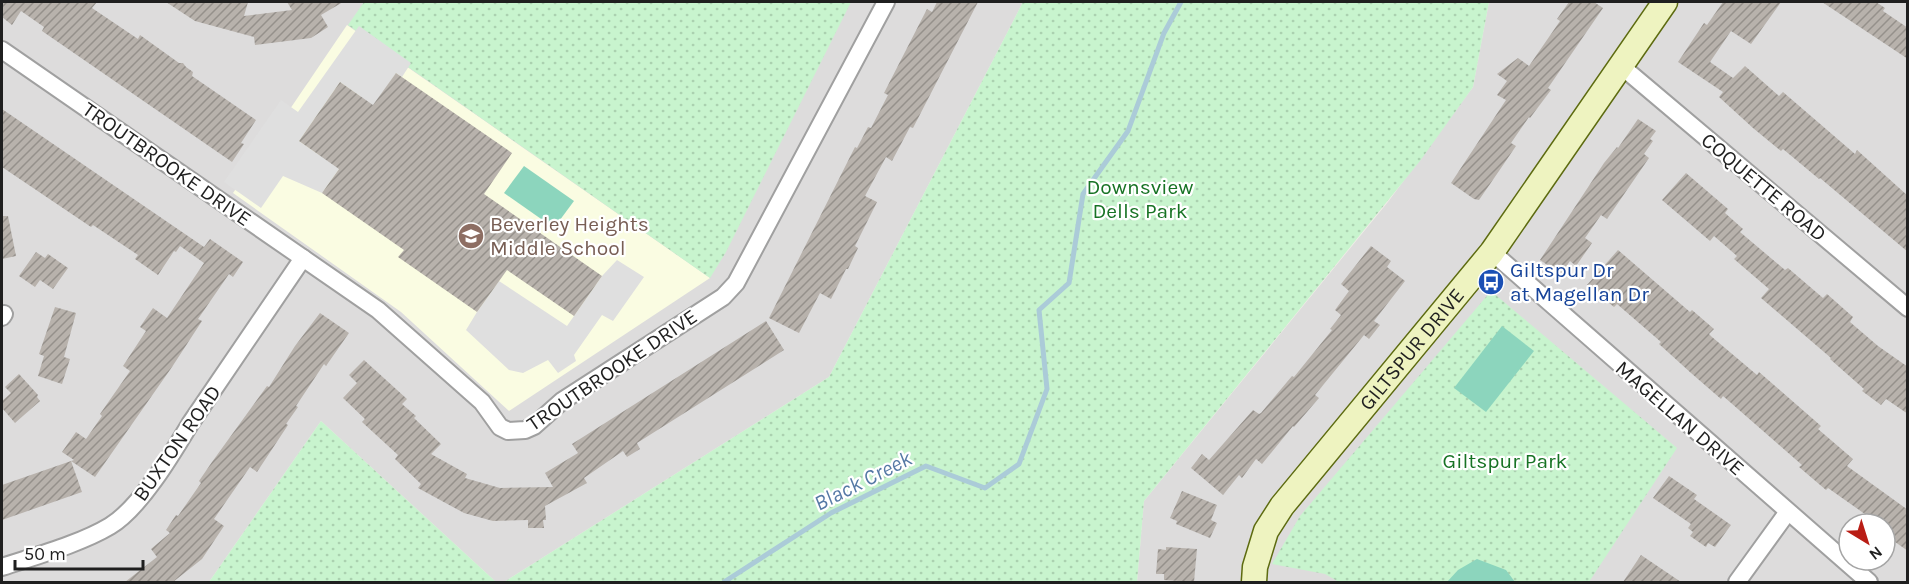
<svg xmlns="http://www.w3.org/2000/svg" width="1909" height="584" font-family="Karla,sans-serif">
<defs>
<pattern id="park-dots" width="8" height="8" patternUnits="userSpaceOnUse" patternTransform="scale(1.5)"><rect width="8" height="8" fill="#c8f4ce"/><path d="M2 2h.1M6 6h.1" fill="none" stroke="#abd1b0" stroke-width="1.8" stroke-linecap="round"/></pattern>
<pattern id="building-hatch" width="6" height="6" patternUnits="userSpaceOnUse" patternTransform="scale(1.5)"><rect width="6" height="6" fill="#b8b2ac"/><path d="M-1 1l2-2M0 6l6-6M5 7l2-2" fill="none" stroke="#95908b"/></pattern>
</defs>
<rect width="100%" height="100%" fill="#efece6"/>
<!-- residential -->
<g fill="#dddcdc" fill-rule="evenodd">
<path d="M2,2h1021l-194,375 -325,205h-8l-175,-161 -112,161h-207z"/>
<path d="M1489,2h418v580h-770l7,-81 244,-299 85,-115zM1849,524h36v36h-36z"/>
</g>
<!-- education -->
<path fill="#fafce2" d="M347,25l363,253 -201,133 -108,-99 -168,-119z"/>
<!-- park -->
<g fill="url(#park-dots)">
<path d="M364,2h487l-125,250 -16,26 -362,-253z"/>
<path d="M1023,2h466l-16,85 -53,74 -276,340 -7,81h-633l325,-205z"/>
<path d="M1491,291l186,157 -88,134h-250l-14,-8 -53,-10 28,-48z"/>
<path d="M321,421l175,161h-287z"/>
</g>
<!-- pitch -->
<g fill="#8cd5bd">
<path d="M524,166l50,35 -20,27 -50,-35z"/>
<path d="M1502,326l32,25 -48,61 -32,-24z"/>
<path d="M1477,559l29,11 9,12h-68l11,-12z"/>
</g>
<!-- parking -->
<g fill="#dfdfdf">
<path d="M359,26l52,37 -9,14 -6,-4 -28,41 -8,-18 -20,-14 -41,59 20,14 27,4 -24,34 -39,-17 -22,32 -37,-26 57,-82 17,12z"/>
<path d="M617,260l27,17 -31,44 -11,-6 -28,40 2,6 -18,12 -10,-13 -25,13 -14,-3 -43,-40 11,-18 22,-31 68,45 35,-50z"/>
</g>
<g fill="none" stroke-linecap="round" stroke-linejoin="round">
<!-- stream -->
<path stroke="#abcbd8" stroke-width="5" d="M724,582l107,-69 95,-47 59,22 34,-24 28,-75 -8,-79 30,-27 14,-89 45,-63 36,-98 17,-31"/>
</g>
<!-- building -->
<g fill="url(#building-hatch)">
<path d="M2,2h95l-5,6 46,31 2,-4 39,28h4l3,4 7,5 -1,4 64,44 -15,23 3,1 -12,18 -190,-131 2,-4 -23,-16 -9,14 -10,-8z"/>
<path d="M166,2h82l-4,14 48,-6 -5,-8h56l-22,13 7,12 -17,11 -56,7 -1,-8 -59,-16z"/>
<path d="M937,2h41l-65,126 -3,-1 -18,34 -6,-4 -21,39 12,6 -22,44 3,2 -10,21h-2l-15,30 -11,-6 -21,40 -30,-15 86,-171 2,1 11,-21 3,1 17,-33 -4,-2 43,-84 5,3z"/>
<path d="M1569,2h25l9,6 -55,80 3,2 -21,28 -1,-1 -18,26 5,3 -17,25 -20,29 -5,-1 -23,-16 55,-83 -9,-5 10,-14 -10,-7 21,-16 11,8 31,-45 -3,-2z"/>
<path d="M1723,2h58l-30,42 -20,-13 -21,31 23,16 12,-12 34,30 4,-4 72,62 2,-4 51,46v56l-88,-74 -1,1 -36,-30 -2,2 -28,-23 -34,-31 4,-5 -45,-30 26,-39 3,2z"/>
<path d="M1822,2h54l9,6 -2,3 25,17v31z"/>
<path d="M396,73l116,80 -28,41 118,82 -28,40 -67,-46 -30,42 -79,-55 6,-7 -82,-57 17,-24 -40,-28 41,-59 33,23z"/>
<path d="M2,109l202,138 6,-8 33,23 -10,15 -4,-3 -31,45 4,2 -30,46 -77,110 -24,-16 11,31 -80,28v-35l72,-25 -12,-8 14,-20 10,7 16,-23 -2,-2 30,-43 -7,-5 23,-35 -6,-4 13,-19 14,10 37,-55 -24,-17 -4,6 -2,-1 -16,24 -23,-16 3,-4 -45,-30 -2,2 -89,-60z"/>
<path d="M1638,119l18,12 -6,8 3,2 -9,13 5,4 -42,61 -6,-4 -16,23 7,5 -16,23 -6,-5 -9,13 -21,-14 64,-97 13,-16 1,1z"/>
<path d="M1686,173l42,36 -3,4 18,16 -3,3 45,38 3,-2 35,30 4,-4 26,23 -3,5 28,24 30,21v47l-22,-15 -5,6 -19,-14 2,-2 -34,-30 1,-1 -70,-60 8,-9 -35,-30 3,-3 -23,-20 -4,5 -48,-41z"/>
<path d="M2,216h6l8,40 -14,3z"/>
<path d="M1371,246l20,15 -4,6 18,14 -31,40 6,4 -11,14 -5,-4 -49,60 4,3 -25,29 -1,-1 -31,38 -6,-5 -14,19 -3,-3 -16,20 -32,-27 11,-14 7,6 44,-50 6,4 2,-1 31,-37 2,1 38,-47 -2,-1 11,-14 -6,-5 14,-19 -8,-7z"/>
<path d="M1618,250l72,62 2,-2 22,19 -5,5 3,3 45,38 2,-3 62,54 -3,3 35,30 -6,7 61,44v41l-23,-16v-11h-6l-51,-36 -2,2 -27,-23 3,-2 -79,-69 -2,3 -30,-26 -32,-29 2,-2 -44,-38 -3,3 -27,-22z"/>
<path d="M36,252l9,6 3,-4 20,14 -15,21 -13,-9 -5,7 -16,-11z"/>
<path d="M55,307l21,6 -12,44 6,2 -8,25 -24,-8 6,-20 -5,-2z"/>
<path d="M320,313l29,20 -23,33 -2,-2 -28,42 2,1 -12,17 2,1 -31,47 -7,-5 -36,52 10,7 -22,33 -29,23h-48l32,-25 -6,-8 19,-16 -4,-3 10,-15 2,1 23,-33 -2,-2 13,-19 55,-76 2,1 26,-41z"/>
<path d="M766,321l18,29 -147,93 3,6 -13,8 -4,-6 -39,27 3,5 -42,23 1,14h-3l1,8h-16v-8l-35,1 -29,-8 -46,-25 3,-4 -26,-25 3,-4 -36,-33 3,-3 -22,-21 14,-15 -8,-8 15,-15 43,39 -5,5 14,12 -2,2 27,26 -10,10 36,20 -2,4 35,10 53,-1 -8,-14 33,-20 -6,-9z"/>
<path d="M19,374l19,21 -1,2 3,4 -25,22 -13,-15v-7l9,-8 -6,-6z"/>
<path d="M1669,476l28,19 -3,4 37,26 -16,22 -7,-4 -2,4 -16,-11 3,-4 -5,-4 3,-4 -38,-26z"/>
<path d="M1182,491l35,14 -6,15 6,3 -7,15 -34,-14 1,-3 -7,-3z"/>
<path d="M1166,547l31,2 -3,33 -30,-2v-6h-8l2,-25 8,1z"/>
<path d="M1641,555l40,27h-58z"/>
</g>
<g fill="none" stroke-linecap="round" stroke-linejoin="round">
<defs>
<g id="street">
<path d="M2,50l376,260 104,92 18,25 8,4 17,-1 9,-4 28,-25 161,-104 13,-14 150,-281"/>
<path d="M1620,65l288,243"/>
<path d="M1492,252l377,330"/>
<path d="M2,317l2,-3"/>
<path d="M2,567c33,-11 78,-23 108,-41 30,-18 62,-72 80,-102l113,-166"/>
<path d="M1737,582l50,-69"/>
</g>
<g id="secondary">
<path id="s1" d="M1254,582l1,-15 11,-36 16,-25 210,-254 173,-250"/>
</g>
</defs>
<!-- street casing -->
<use href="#street" stroke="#a0a0a0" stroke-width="20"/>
<!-- secondary casing -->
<use href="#secondary" stroke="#5d6b10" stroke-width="27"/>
<!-- street -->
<use href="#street" stroke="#fff" stroke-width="16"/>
<!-- secondary -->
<use href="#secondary" stroke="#eef3c0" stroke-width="24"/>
</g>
<!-- icons -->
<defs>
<symbol id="school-disc" viewBox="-11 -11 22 22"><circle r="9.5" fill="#8d6e63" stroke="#fff"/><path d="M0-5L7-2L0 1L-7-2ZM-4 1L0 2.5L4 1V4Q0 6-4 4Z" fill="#fff"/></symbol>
<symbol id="bus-disc" viewBox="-11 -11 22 22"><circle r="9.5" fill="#1a4fb4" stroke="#fff"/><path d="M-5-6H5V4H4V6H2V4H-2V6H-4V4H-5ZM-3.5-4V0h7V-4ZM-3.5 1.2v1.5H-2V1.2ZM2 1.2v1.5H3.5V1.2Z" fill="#fff"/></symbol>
</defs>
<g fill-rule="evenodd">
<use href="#school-disc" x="456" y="221" width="30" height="30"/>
<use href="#bus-disc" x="1476" y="267" width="30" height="30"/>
</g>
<g text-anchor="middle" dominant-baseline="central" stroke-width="4.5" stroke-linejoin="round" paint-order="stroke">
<!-- street labels -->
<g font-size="21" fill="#1f1f1f" stroke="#fff">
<text transform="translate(167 164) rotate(35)">TROUTBROOKE DRIVE</text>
<text transform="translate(1764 187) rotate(40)">COQUETTE ROAD</text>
<text stroke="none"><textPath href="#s1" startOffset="286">GILTSPUR DRIVE</textPath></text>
<text transform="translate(612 370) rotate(-34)">TROUTBROOKE DRIVE</text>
<text transform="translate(1680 418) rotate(41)">MAGELLAN DRIVE</text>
<text transform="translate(177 443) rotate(-55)">BUXTON ROAD</text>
</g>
<!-- park labels -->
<g font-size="21" fill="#177324" stroke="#fff">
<text x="1140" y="187">Downsview<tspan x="1140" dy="24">Dells Park</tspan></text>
<text x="1505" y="461">Giltspur Park</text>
</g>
<!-- education labels -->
<g font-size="21" fill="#785e54" stroke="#fff" text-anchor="start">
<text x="490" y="224">Beverley Heights<tspan x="490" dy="24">Middle School</tspan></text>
</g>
<!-- transit labels -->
<g font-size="21" fill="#164399" stroke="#fff" text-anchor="start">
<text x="1510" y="270">Giltspur Dr<tspan x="1510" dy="24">at Magellan Dr</tspan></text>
</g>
<!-- water labels -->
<g font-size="22" font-style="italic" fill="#5579a5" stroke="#fff">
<text transform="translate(863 481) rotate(-27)">Black Creek</text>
</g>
</g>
<!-- border -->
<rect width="1909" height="584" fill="none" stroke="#1f1f1f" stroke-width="6"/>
<!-- north arrow -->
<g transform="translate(1867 542) rotate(142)"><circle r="28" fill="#ffffff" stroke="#a5a5a5" stroke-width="1.5"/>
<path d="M0-4.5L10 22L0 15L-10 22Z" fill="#b91d15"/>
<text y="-9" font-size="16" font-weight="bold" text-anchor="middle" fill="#1f1f1f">N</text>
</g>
<!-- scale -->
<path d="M15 560v9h128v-9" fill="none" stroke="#1f1f1f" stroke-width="3"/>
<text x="24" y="560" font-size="18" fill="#1f1f1f" stroke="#ffffff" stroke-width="4.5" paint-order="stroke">50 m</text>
</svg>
